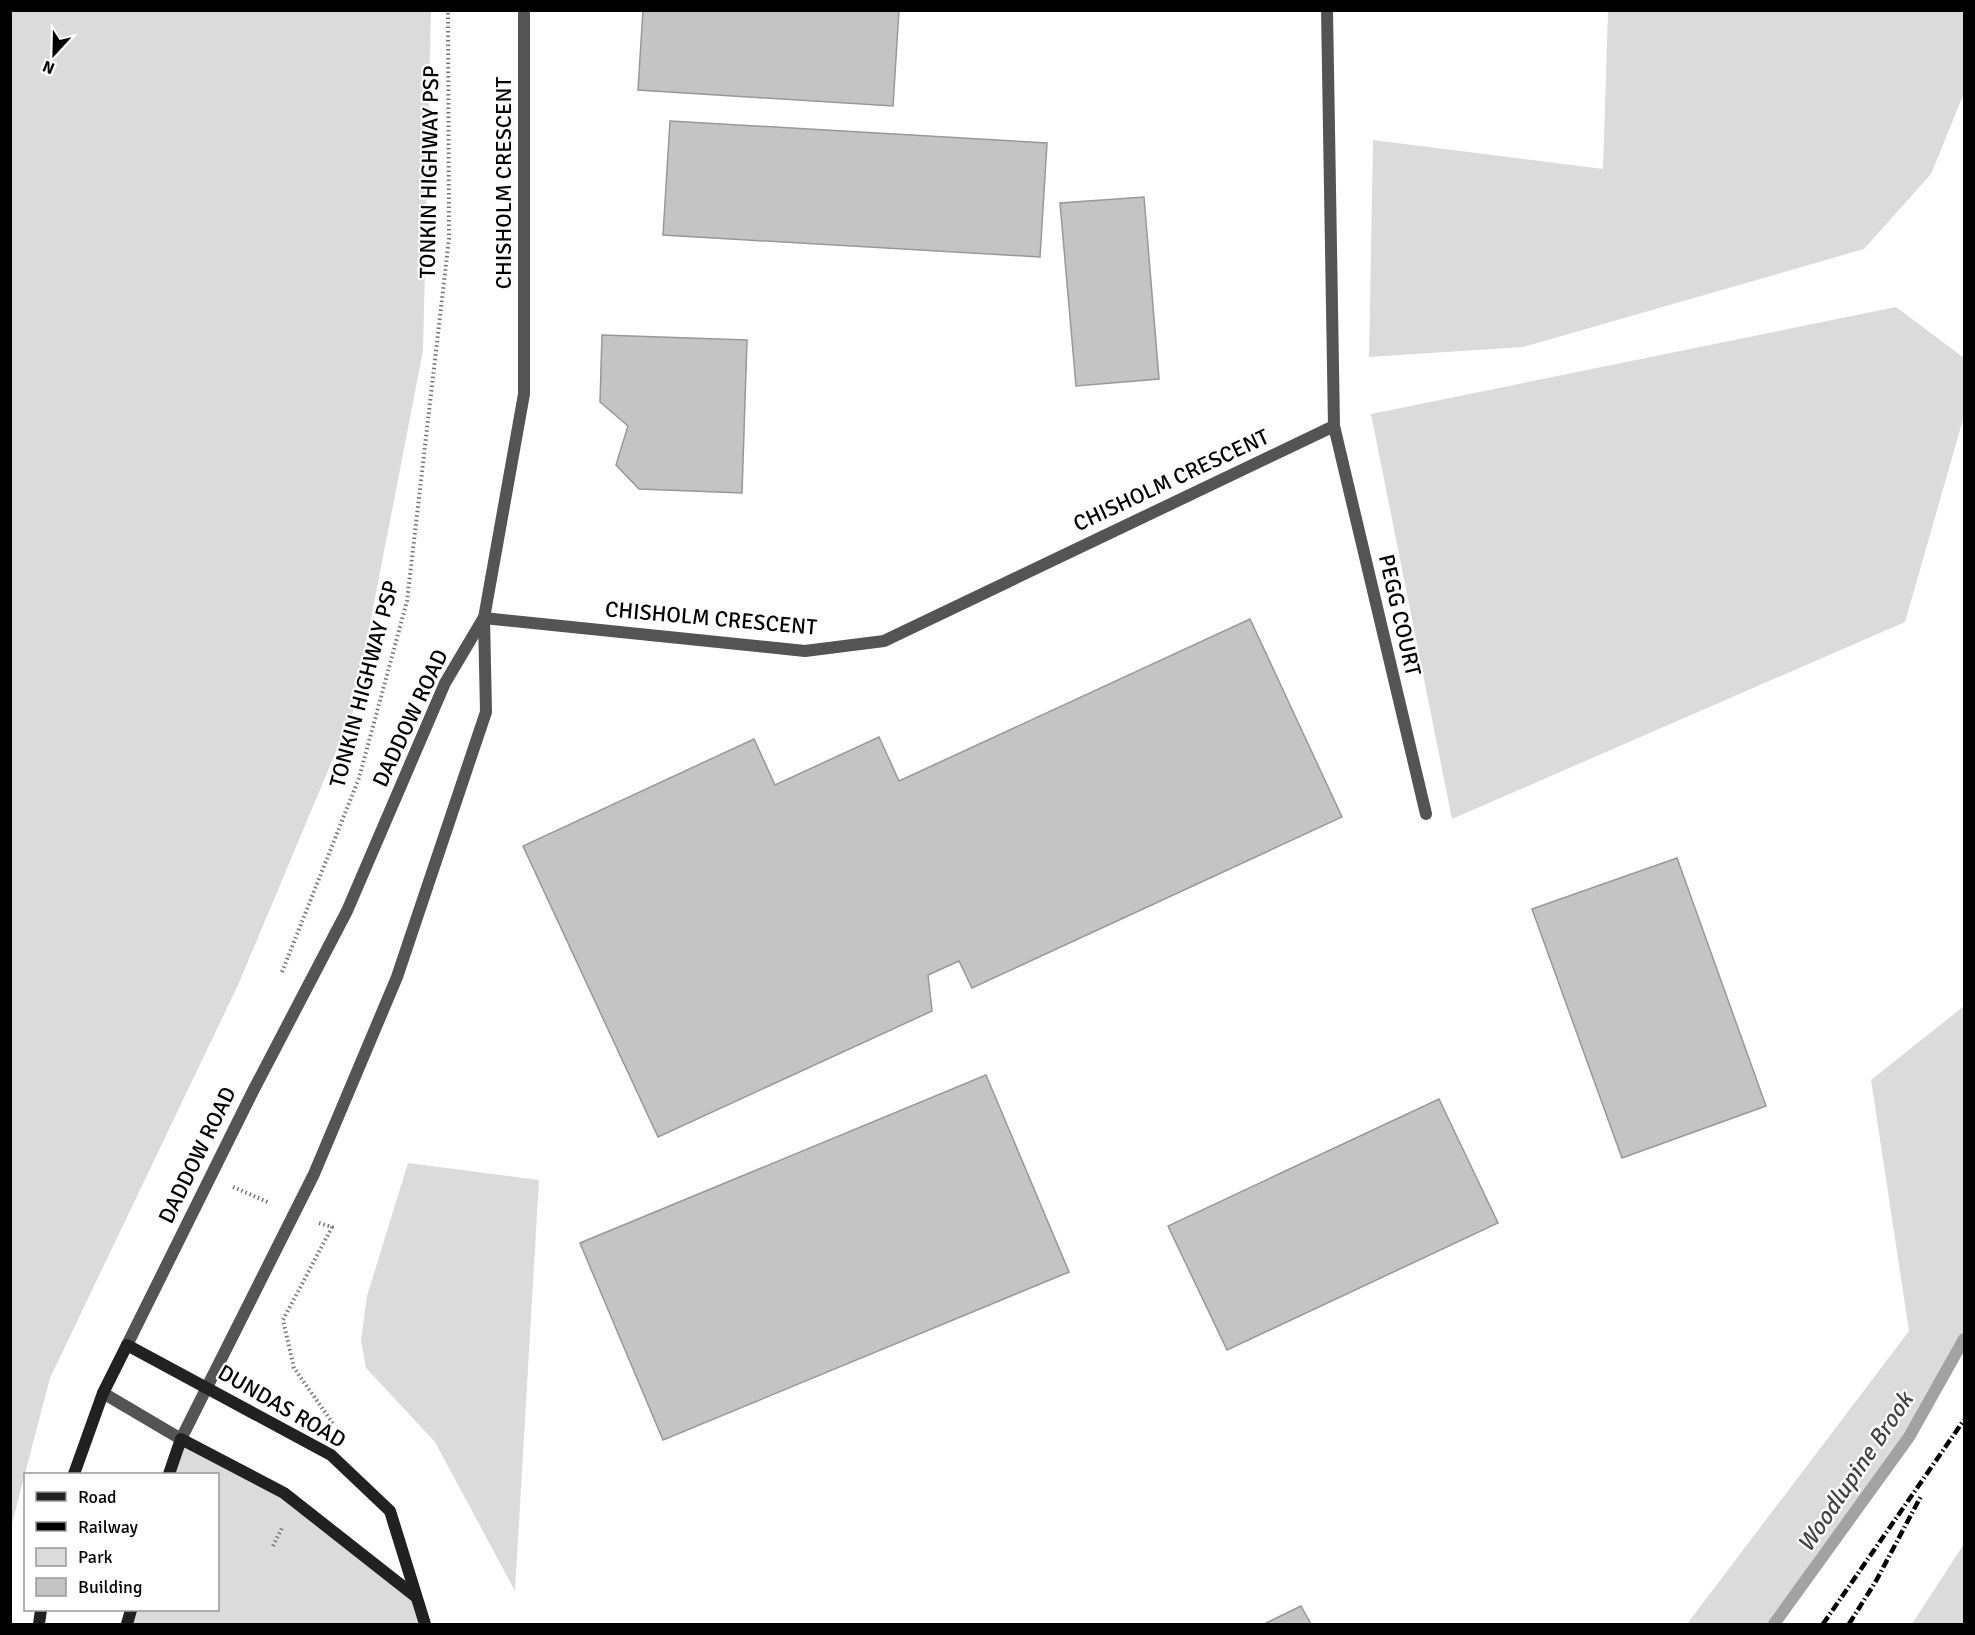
<svg xmlns="http://www.w3.org/2000/svg" width="1975" height="1635" font-family="Signika,sans-serif">
<rect width="100%" height="100%" fill="#fff"/>
<!-- green -->
<g fill="#dbdbdb">
<path d="M11,10l420,1 -8,340 -70,360 -115,274 -188,393 -39,149z"/>
<path d="M1608,11h356v82l-33,81 -67,75 -341,98 -154,10 4,-217 230,29z"/>
<path d="M1896,307l68,51v58l-59,206 -453,197 -81,-405z"/>
<path d="M1964,1006v342l-55,89 -135,187h-87l222,-293 -38,-251z"/>
<path d="M408,1163l131,17 -24,411 -80,-149 -69,-74 -5,-28 6,-44z"/>
<path d="M181,1439l103,54 131,103 10,28h-298l4,-14h87v-136h-49z"/>
<path d="M1964,1544v80h-52z"/>
</g>
<g fill="none" stroke-linecap="round" stroke-linejoin="round">
<!-- stream -->
<path stroke="#a2a2a2" stroke-width="12" d="M1774,1624l135,-187 55,-98"/>
</g>
<!-- building -->
<g fill="#c4c4c4" stroke="#989898" stroke-width="1.5">
<path d="M643,10h256l-6,96 -255,-16z"/>
<path d="M670,121l377,22 -7,114 -377,-22z"/>
<path d="M1144,197l15,182 -83,7 -16,-183z"/>
<path d="M602,335l145,5 -5,153 -103,-4 -23,-24 12,-39 -28,-24z"/>
<path d="M1250,619l92,198 -370,171 -13,-27 -31,14 4,36 -274,126 -135,-291 231,-107 21,46 104,-48 20,44z"/>
<path d="M1677,858l89,248 -144,52 -90,-249z"/>
<path d="M986,1075l83,197 -406,168 -83,-197z"/>
<path d="M1439,1099l59,124 -271,127 -59,-124z"/>
<path d="M1301,1606l10,18h-47z"/>
</g>
<g fill="none" stroke-linecap="round" stroke-linejoin="round">
<!-- path -->
<g stroke="#767676" stroke-width="4" stroke-dasharray="1.5 3" stroke-linecap="butt">
<path d="M282,972l77,-194 48,-177 42,-362 -1,-229"/>
<path d="M233,1187l37,16"/>
<path d="M319,1223l13,4 -49,93 11,48 40,57"/>
<path d="M273,1546l10,-20"/>
</g>
<!-- street -->
<g stroke="#545454" stroke-width="12">
<path d="M1334,426l92,388"/>
<path d="M484,618l321,33 79,-10 450,-215 -7,-416"/>
<path d="M127,1345l126,-254 94,-180 98,-228 38,-64"/>
<path d="M103,1393l78,46 133,-265 83,-197 89,-265 -2,-94 40,-224v-384"/>
</g>
<!-- secondary -->
<g stroke="#212121" stroke-width="12">
<path d="M74,1474l29,-81 24,-48 204,110 59,56 35,113"/>
<path d="M169,1474l12,-35 103,54 131,103"/>
<path d="M39,1624l2,-14"/>
<path d="M127,1624l4,-14"/>
</g>
<!-- rail -->
<g stroke="#000" stroke-width="4.5" stroke-dasharray="9 3 1.5 3" stroke-linecap="butt">
<path d="M1823,1624l141,-204"/>
<path d="M1849,1624l27,-43 45,-85"/>
</g>
</g>
<g text-anchor="middle" dominant-baseline="central" stroke-width="4.5" stroke-linejoin="round" paint-order="stroke">
<!-- street labels -->
<g font-size="22" fill="#000" stroke="#fff">
<text transform="translate(429 172) rotate(-89)">TONKIN HIGHWAY PSP</text>
<text transform="translate(503 183) rotate(-90)">CHISHOLM CRESCENT</text>
<text transform="translate(1171 480) rotate(-25)">CHISHOLM CRESCENT</text>
<text transform="translate(1400 615) rotate(77)">PEGG COURT</text>
<text transform="translate(711 618) rotate(5)">CHISHOLM CRESCENT</text>
<text transform="translate(364 684) rotate(-75)">TONKIN HIGHWAY PSP</text>
<text transform="translate(410 718) rotate(-65)">DADDOW ROAD</text>
<text transform="translate(197 1155) rotate(-64)">DADDOW ROAD</text>
<text transform="translate(282 1406) rotate(30)">DUNDAS ROAD</text>
</g>
<!-- water labels -->
<g font-size="24" font-style="italic" fill="#434343" stroke="#fff">
<text transform="translate(1855 1472) rotate(-56)">Woodlupine Brook</text>
</g>
</g>
<!-- border -->
<rect width="1975" height="1635" fill="none" stroke="#000000" stroke-width="24"/>
<!-- legend -->
<rect x="24" y="1473" width="195" height="138" fill="#ffffff" stroke="#999999" stroke-width="1.5"/>
<rect x="36" y="1492" width="30" height="9" fill="#212121" stroke="#999999" stroke-width="1.5"/>
<text x="78" y="1503" font-size="18" fill="#000000">Road</text>
<rect x="36" y="1522" width="30" height="9" fill="#000000" stroke="#999999" stroke-width="1.5"/>
<text x="78" y="1533" font-size="18" fill="#000000">Railway</text>
<rect x="36" y="1548" width="30" height="18" fill="#dbdbdb" stroke="#999999" stroke-width="1.5"/>
<text x="78" y="1563" font-size="18" fill="#000000">Park</text>
<rect x="36" y="1578" width="30" height="18" fill="#c4c4c4" stroke="#999999" stroke-width="1.5"/>
<text x="78" y="1593" font-size="18" fill="#000000">Building</text>
<!-- north arrow -->
<g transform="translate(54 54) rotate(202)" stroke="#ffffff" stroke-width="4.5" paint-order="stroke">
<path d="M0-4.5L10 22L0 15L-10 22Z" fill="#000000"/>
<text y="-9" font-size="16" font-weight="bold" text-anchor="middle" fill="#000000">N</text>
</g>
</svg>
